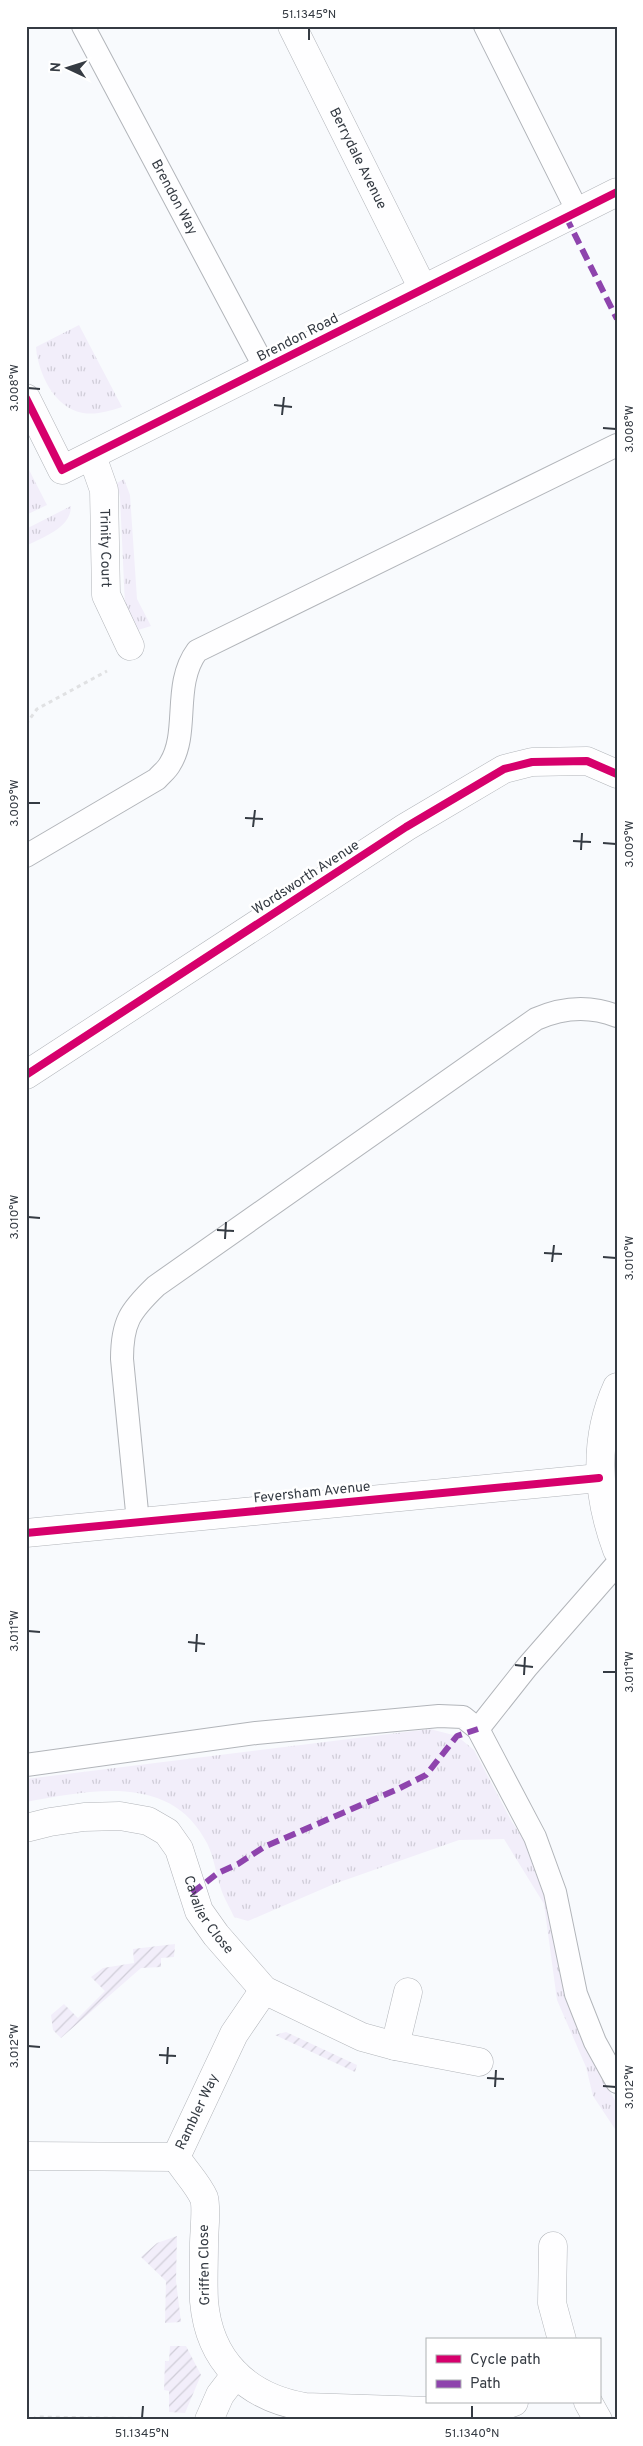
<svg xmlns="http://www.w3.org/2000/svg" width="643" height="2446" font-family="Overpass,sans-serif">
<defs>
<pattern id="grass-tufts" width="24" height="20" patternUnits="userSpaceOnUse" patternTransform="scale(1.25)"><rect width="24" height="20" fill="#f2eefa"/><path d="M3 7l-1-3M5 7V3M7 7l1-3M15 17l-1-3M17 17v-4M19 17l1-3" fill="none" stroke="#d0cdd8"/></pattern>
<pattern id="garden-furrows" width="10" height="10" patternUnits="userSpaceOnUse" patternTransform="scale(1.25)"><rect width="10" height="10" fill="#f2eefa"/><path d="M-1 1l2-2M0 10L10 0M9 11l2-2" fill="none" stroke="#d0cdd8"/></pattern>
</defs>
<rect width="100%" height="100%" fill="#f8fafd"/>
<!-- grass -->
<g fill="url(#grass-tufts)">
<path d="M79,325l43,82c-13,4 -25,8 -39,6 -29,-5 -45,-40 -47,-66z"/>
<path d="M26,464l21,41 -21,10z"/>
<path d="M124,479l6,16 7,104 14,27 -13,4 -13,-25 -5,-108 -3,-14z"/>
<path d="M71,506c0,22 -28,31 -45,40v-17z"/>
<path d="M430,1729l27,7 17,14 38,72 13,19 26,58 48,173 18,32v28l-24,-36 -7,-29 -29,-67 -13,-96 -40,-65 -45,1 -125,44 -86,37 -14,-4c-4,-9 -10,-19 -13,-28 -6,-17 -7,-36 -17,-51 -37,-65 -117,-47 -178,-36v-23z"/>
</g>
<!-- garden -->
<g fill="url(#garden-furrows)">
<path d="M175,1944l-1,13 -13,1v9l-20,1 -80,70 -8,-8 -2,-15 13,-11 14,14 27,-27 -14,-14 12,-9 31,-5 -1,-14z"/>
<path d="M286,2032l71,33 -2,7 -80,-37z"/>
<path d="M177,2236l-1,45 5,41 -16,1 1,-42 -25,-24 16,-14z"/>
<path d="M170,2346h16l15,29 -16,38 -16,-1v-21l-5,-1 1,-29h4z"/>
</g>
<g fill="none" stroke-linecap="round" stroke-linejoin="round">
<defs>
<g id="lane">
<path id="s1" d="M83,26l182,342"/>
<path d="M485,26l93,186"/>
<path d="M26,856l131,-77c4,-5 10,-9 13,-15 20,-32 2,-79 27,-113l420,-206"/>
<path d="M138,1522l-16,-163c0,-37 8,-48 34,-73l380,-267c27,-12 53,-14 81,-3"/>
<path d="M478,1729l49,-62 90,-103"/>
<path d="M26,1765l230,-32 183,-17 24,1 15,12 57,108 20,55 21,102 19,48 22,40"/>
</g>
<g id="street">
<path id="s2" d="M292,26l131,263"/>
<path d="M26,398l36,72 555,-278"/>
<path id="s3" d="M92,456l12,34 2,105 24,51"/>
<path d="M26,1075l380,-248 98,-58 28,-7 55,-1 30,13"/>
<path d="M617,1387c-24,53 -20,109 0,163"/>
<path d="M26,1533l573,-55"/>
<path id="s4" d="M26,1828l24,-6 34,-5 36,-1 28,5 19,11 12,17 20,62 17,24 48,55 98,47 33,9 84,16"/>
<path d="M395,2046l13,-54"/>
<path d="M26,2156l150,1"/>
<path d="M176,2157c8,13 22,27 28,41 3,9 0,35 0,46 0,18 -1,38 0,57 5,60 43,96 101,106l154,5 35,-3 20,-7"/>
<path id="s5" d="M176,2157l58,-123 30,-44"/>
<path d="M553,2246l-1,57 10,37"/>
<path d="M588,2402l10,18"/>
<path d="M209,2420l11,-25 16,-21"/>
</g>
</defs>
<!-- lane casing -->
<use href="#lane" stroke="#b2b5ba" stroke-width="24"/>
<!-- street casing -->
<use href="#street" stroke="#b2b5ba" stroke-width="29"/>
<!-- path -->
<g stroke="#e0e1e3" stroke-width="3" stroke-dasharray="4 4" stroke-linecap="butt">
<path d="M26,724l11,-15 70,-38"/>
<path d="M33,2420l3,-3 140,2"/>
</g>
<!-- lane -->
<use href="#lane" stroke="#fefeff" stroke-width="22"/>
<!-- street -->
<use href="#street" stroke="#fefeff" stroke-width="28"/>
<!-- quiet -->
<g stroke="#8e44ad" stroke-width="6" stroke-dasharray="12 6" stroke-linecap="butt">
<path d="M566,217l51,102"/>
<path d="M192,1893l26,-20 20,-9 26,-17 134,-58 28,-14 31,-39 21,-7"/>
</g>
<defs>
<g id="cycleway">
<path d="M26,398l36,72 555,-278"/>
<path d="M26,1075l380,-248 98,-58 28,-7 55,-1 30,13"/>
<path d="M26,1533l573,-55"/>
</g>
</defs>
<!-- cycleway casing -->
<use href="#cycleway" stroke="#fff" stroke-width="11"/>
<!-- cycleway -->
<use href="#cycleway" stroke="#d6006c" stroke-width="8"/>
</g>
<!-- ticks -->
<path fill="none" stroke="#353b43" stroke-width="2" d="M309,40v-12M28,388l12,1M274,405l18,2M282,415l2,-18M603,428l13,1M28,803h12M245,818l18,1M253,827l2,-17M573,841l18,1M603,843l13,1M581,850l1,-17M28,1217l12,1M217,1230l17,1M225,1239l1,-17M544,1253l18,1M603,1257l13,1M552,1262l2,-17M28,1631l12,1M188,1642l17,2M196,1652l1,-18M515,1665l18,2M603,1672h13M524,1675l1,-18M28,2046l12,1M159,2055l17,1M167,2064l1,-17M487,2078l17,1M603,2086l13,1M495,2087l1,-17M142,2418l1,-12M472,2418v-12"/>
<g text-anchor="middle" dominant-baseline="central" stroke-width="5" stroke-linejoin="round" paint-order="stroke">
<!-- street labels -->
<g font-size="14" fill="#353b43" stroke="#fff">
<text stroke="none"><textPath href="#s2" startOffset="148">Berrydale Avenue</textPath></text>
<text stroke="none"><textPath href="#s1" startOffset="194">Brendon Way</textPath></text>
<text transform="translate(298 338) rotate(-27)">Brendon Road</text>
<text stroke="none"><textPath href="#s3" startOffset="94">Trinity Court</textPath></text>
<text transform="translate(306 878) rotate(-33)">Wordsworth Avenue</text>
<text transform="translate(312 1493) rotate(-6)">Feversham Avenue</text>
<text stroke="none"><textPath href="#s4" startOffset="239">Cavalier Close</textPath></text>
<text stroke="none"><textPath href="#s5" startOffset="50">Rambler Way</textPath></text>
<text transform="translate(205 2265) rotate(-91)">Griffen Close</text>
</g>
</g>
<!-- border -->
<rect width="643" height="2446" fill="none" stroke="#ffffff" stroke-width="55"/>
<!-- legend -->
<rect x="426" y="2338" width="175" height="65" fill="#ffffff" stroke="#aeb1b4"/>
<rect x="436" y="2355" width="25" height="8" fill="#d6006c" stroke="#aeb1b4"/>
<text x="470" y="2364" font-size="15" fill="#353b43">Cycle path</text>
<rect x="436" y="2380" width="25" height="8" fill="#8e44ad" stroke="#aeb1b4"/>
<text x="470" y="2388" font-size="15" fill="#353b43">Path</text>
<!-- north arrow -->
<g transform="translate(68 68) rotate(274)" stroke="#ffffff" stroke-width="4" paint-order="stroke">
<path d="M0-4L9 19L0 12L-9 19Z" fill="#353b43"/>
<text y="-8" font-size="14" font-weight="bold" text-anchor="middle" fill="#353b43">N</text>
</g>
<rect x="28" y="28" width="588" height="2390" fill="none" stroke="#353b43" stroke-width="2"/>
<g font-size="12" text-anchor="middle" fill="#353b43">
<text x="309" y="18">51.1345°N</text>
<text transform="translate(14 388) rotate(-90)" y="4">3.008°W</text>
<text transform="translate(629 429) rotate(-90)" y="4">3.008°W</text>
<text transform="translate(14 803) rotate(-90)" y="4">3.009°W</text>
<text transform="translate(629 844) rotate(-90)" y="4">3.009°W</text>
<text transform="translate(14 1217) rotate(-90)" y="4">3.010°W</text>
<text transform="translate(629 1258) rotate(-90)" y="4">3.010°W</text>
<text transform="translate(14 1631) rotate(-90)" y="4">3.011°W</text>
<text transform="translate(629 1672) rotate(-90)" y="4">3.011°W</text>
<text transform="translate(14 2046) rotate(-90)" y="4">3.012°W</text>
<text transform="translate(629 2087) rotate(-90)" y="4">3.012°W</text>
<text x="142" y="2437">51.1345°N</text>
<text x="472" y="2437">51.1340°N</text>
</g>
</svg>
